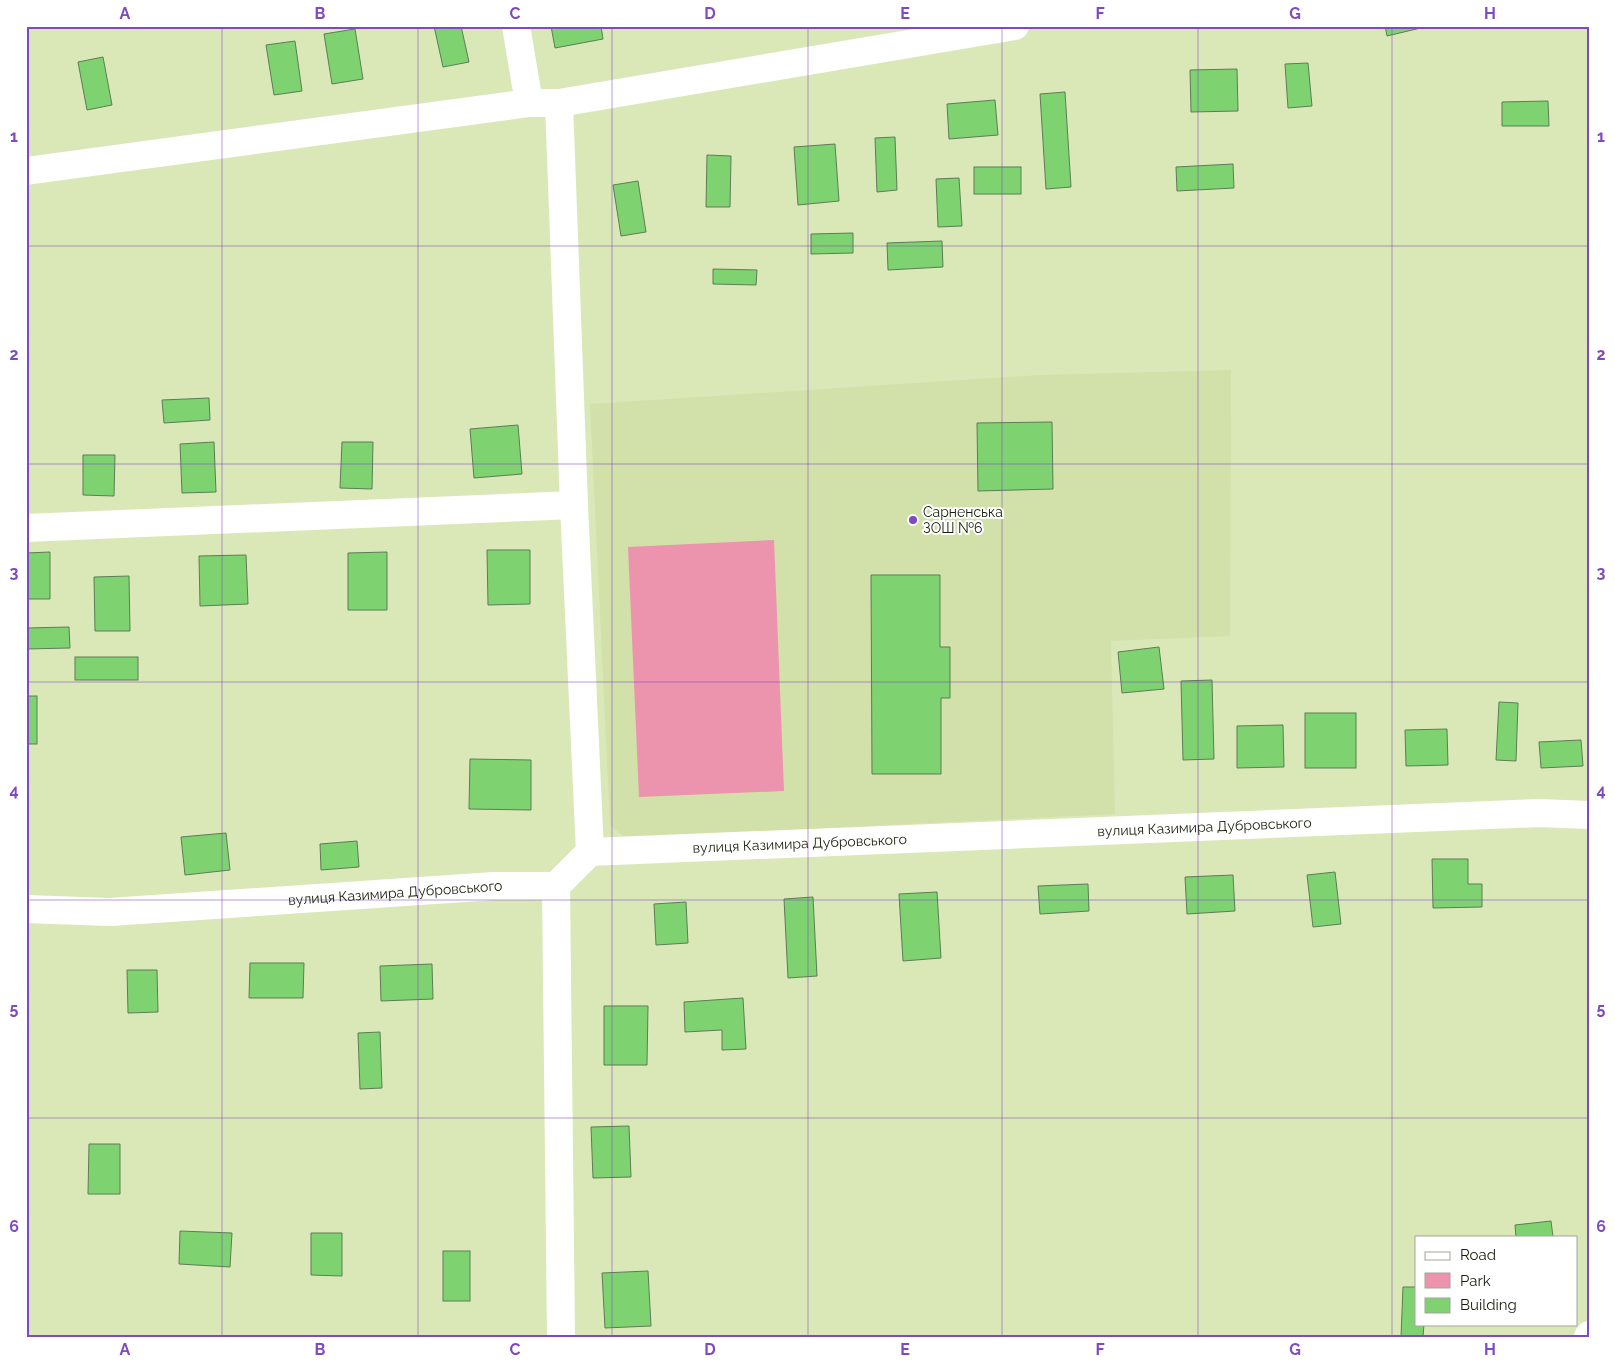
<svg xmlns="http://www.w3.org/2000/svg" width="1615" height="1363" font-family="Raleway,sans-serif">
<rect width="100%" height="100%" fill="#dae8b8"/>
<!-- built -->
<path fill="#d2e1a9" d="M1231,370l-1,266 -119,5 4,173 -489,24 -16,-13 -20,-421 449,-29z"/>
<!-- green -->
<path fill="#ec93ae" d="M774,540l10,251 -145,6 -11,-250z"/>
<!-- building -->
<g fill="#7fd270" stroke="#5d7c57">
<path d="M434,26h27l8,36 -26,5z"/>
<path d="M551,26h50l2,13 -48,9z"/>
<path d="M1385,26h44l-42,10z"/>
<path d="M355,29l8,50 -31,5 -8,-50z"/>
<path d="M295,41l7,50 -28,4 -8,-50z"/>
<path d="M103,57l9,48 -25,5 -9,-48z"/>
<path d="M1308,63l4,43 -24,2 -3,-44z"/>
<path d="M1237,69l1,42 -47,1 -1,-42z"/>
<path d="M1065,92l6,95 -25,2 -6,-95z"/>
<path d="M995,100l3,35 -49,4 -2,-35z"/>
<path d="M1548,101l1,25h-47v-24z"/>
<path d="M895,137l2,53 -20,2 -2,-54z"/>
<path d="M835,144l4,57 -41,4 -4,-58z"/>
<path d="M707,155l24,1 -1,51h-24z"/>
<path d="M1233,164l1,24 -57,3 -1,-24z"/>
<rect x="974" y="167" width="47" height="27"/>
<path d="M959,178l3,48 -24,1 -2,-48z"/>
<path d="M638,181l8,51 -25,4 -8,-51z"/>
<path d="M853,233v20l-42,1v-20z"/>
<path d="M942,241l1,26 -55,3 -1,-27z"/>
<path d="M713,269l44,1 -1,15 -43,-1z"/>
<path d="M209,398l1,22 -46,3 -2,-23z"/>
<path d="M1052,422l1,67 -75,2 -1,-68z"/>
<path d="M518,425l4,49 -48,4 -4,-49z"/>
<path d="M214,442l2,50 -34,1 -2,-49z"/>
<path d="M342,442h31l-1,47 -32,-1z"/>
<path d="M83,455h32l-1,41 -31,-1z"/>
<path d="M487,550h43v54l-42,1z"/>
<path d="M50,552v47h-24v-46z"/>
<path d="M387,552v58h-39v-57z"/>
<path d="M246,555l2,49 -48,2 -1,-50z"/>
<path d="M871,575h69v72h10v51h-9v76h-69z"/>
<path d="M129,576l1,55h-35l-1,-54z"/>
<path d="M69,627l1,21 -44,1v-21z"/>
<path d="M1159,647l5,42 -42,4 -4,-41z"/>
<rect x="75" y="657" width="63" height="23"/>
<path d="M1212,680l2,79 -31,1 -2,-79z"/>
<rect x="26" y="696" width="11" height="48"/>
<path d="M1499,702l19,1 -2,58 -20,-1z"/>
<rect x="1305" y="713" width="51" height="55"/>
<path d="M1283,725l1,42 -47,1v-42z"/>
<path d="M1447,729l1,36 -42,1 -1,-36z"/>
<path d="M1581,740l2,26 -42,2 -2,-26z"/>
<path d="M470,759l61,1v50l-62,-1z"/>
<path d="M226,833l4,37 -45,5 -4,-38z"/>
<path d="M357,841l2,26 -38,3 -1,-26z"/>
<path d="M1432,859h36v25h14v23l-49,1z"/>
<path d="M1335,872l6,52 -28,3 -6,-52z"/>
<path d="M1233,875l2,36 -48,3 -2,-37z"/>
<path d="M1088,884l1,27 -49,3 -2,-28z"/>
<path d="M937,892l4,66 -38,3 -4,-67z"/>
<path d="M813,897l4,79 -29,2 -4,-79z"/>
<path d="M686,902l2,41 -32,2 -2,-41z"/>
<path d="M250,963h54l-1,35h-54z"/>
<path d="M432,964l1,35 -52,2 -1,-35z"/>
<path d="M127,970h30l1,42 -30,1z"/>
<path d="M743,998l3,51 -24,1v-20l-37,2 -1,-30z"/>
<path d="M604,1006h44l-1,59h-43z"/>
<path d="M380,1032l2,56 -22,1 -2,-56z"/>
<path d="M629,1126l2,51 -38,1 -2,-51z"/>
<path d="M89,1144h31v50h-32z"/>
<path d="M1551,1221l2,16h-37l-1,-12z"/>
<path d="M180,1231l52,2 -2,34 -51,-3z"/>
<path d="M311,1233h31v43l-31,-1z"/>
<rect x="443" y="1251" width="27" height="50"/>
<path d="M648,1271l3,55 -46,2 -3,-55z"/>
<path d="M1403,1287h13v37h8l-1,13h-22z"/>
</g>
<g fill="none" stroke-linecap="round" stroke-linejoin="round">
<!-- minor -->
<g stroke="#fff" stroke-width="28">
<path d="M516,26l13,77"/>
<path d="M559,103l15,402 16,347"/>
<path d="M26,171l503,-68h30l456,-77"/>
<path d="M26,528l548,-23"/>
<path d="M556,886l5,451"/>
<path id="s1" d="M26,909l84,3 384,-26h62l34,-34 949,-39 50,2"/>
<path d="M1588,1337l1,-2"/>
</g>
</g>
<!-- grid -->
<path fill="none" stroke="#7e4ac1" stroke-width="1" stroke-opacity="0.55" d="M222,26v1311M418,26v1311M612,26v1311M808,26v1311M1002,26v1311M1198,26v1311M1392,26v1311M26,246h1563M26,464h1563M26,682h1563M26,900h1563M26,1118h1563"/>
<!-- markers -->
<circle fill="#7e4ac1" stroke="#fff" stroke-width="2" cx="913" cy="520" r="5"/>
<g text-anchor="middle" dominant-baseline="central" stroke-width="4" stroke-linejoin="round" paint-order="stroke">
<!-- poi labels -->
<g font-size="14" fill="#191e0c" stroke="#fff" text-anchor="start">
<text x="923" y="512">Сарненська<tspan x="923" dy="16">ЗОШ №6</tspan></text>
</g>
<!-- street labels -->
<g font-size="14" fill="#191e0c" stroke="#fff">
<text stroke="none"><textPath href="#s1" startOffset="1194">вулиця Казимира Дубровського</textPath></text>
<text stroke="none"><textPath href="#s1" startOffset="789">вулиця Казимира Дубровського</textPath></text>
<text stroke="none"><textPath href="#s1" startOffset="370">вулиця Казимира Дубровського</textPath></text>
</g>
</g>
<!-- border -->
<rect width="1615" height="1363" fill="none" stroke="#ffffff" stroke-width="55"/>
<!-- legend -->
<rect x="1415" y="1236" width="162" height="90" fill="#ffffff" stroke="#a3a59e"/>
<rect x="1425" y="1252" width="25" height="8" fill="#ffffff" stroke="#a3a59e"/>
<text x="1460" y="1260" font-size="15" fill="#191e0c">Road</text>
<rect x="1425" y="1273" width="25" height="15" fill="#ec93ae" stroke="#a3a59e"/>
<text x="1460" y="1286" font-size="15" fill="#191e0c">Park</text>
<rect x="1425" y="1298" width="25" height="15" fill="#7fd270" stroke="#a3a59e"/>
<text x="1460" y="1310" font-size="15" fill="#191e0c">Building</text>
<rect x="28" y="28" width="1560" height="1308" fill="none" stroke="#7e4ac1" stroke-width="2"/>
<g font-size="16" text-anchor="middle" font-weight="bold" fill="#7e4ac1">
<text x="125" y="19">A</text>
<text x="320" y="19">B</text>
<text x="515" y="19">C</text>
<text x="710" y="19">D</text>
<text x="905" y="19">E</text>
<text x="1100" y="19">F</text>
<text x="1295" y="19">G</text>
<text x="1490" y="19">H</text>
<text x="14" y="142">1</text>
<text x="1601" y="142">1</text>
<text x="14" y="360">2</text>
<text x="1601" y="360">2</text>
<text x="14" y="578">3</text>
<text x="1601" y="578">3</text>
<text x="14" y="796">4</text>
<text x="1601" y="796">4</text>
<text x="14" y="1014">5</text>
<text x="1601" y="1014">5</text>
<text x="14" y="1232">6</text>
<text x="1601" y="1232">6</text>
<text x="125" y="1355">A</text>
<text x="320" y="1355">B</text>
<text x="515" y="1355">C</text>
<text x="710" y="1355">D</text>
<text x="905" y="1355">E</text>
<text x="1100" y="1355">F</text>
<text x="1295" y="1355">G</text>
<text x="1490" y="1355">H</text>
</g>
</svg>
